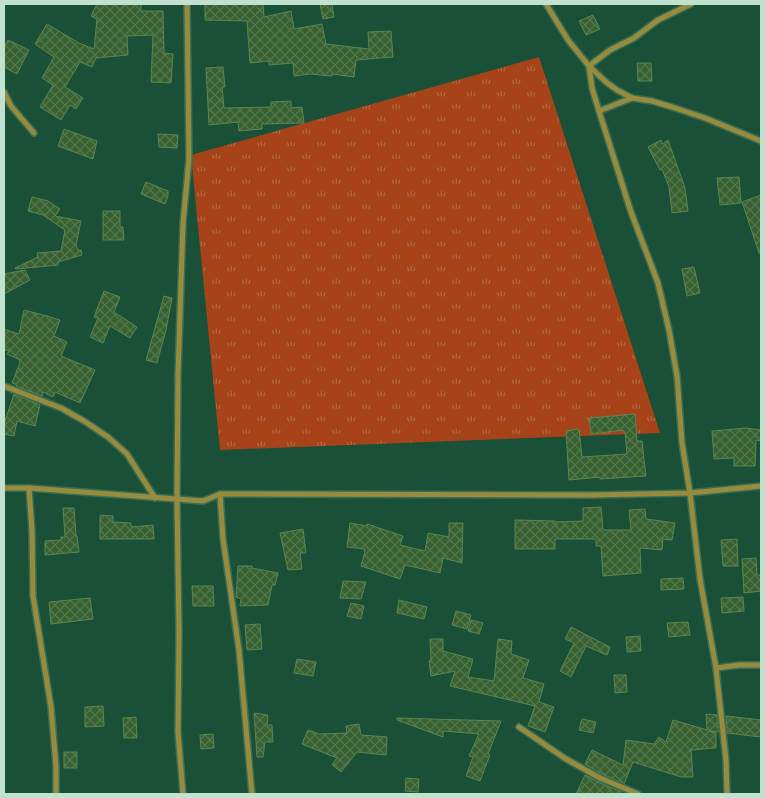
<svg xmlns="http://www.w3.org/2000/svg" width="765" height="798" font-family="'Roboto Serif',serif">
<defs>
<pattern id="grass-tufts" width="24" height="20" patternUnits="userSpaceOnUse" patternTransform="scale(1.25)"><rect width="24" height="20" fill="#a64319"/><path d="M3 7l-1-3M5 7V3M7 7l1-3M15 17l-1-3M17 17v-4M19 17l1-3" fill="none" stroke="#b46744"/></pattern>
<pattern id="building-cross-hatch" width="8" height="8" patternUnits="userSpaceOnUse" patternTransform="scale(1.25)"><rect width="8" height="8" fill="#386130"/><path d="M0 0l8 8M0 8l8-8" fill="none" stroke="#53774d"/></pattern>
</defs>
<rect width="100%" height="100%" fill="#195037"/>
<!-- grass -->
<path fill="url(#grass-tufts)" d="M539,57l121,376 -440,17 -29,-295z"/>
<!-- building -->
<g fill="url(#building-cross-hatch)" stroke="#5b8653">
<path d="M97,4h44v7h22l1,42 9,1 -2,29 -20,-1 2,-47 -26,1 1,19 -32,3 -4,9 -12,-5 -15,25 18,11 -7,11 -6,-4 -9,15 -21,-13 13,-22 -11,-7 12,-21 -19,-13 12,-20 32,19 15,6 3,-30 -6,-3z"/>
<path d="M205,4h58l1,13 27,-6 3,18 28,-5 4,20 43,5 -1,-17 23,-1 2,26 -37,3 -2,17 -22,-3v2l-22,-2 -16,2 -1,-13 -24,2v-4l-19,2 -3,-42 -42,-1z"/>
<path d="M320,4h12l2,13 -11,2z"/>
<path d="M593,15l7,14 -14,6 -7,-14z"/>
<path d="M8,40l21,10 -12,24 -13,-7v-19z"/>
<path d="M637,63h14l1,18h-14z"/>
<path d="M223,67l2,20h-3l2,21 47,-1v-5l20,-1v7l11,-1 2,16 -42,1v5l-23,2 -1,-9 -29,3 -3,-57z"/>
<path d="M64,129l33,12 -4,18 -35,-13z"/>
<path d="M158,134l20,1 -1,13 -18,-1z"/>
<path d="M661,140l1,4 6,-4 17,48 3,23 -16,2 -3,-26 -7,-18 -2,1 -12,-23z"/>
<path d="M739,177l2,26 -21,2 -3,-27z"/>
<path d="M146,182l22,9v5l-3,8 -24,-10z"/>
<path d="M761,195v58h-2l-17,-51z"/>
<path d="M32,197l16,4 12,8 -5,7 26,5 -5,24 2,5h3l1,5 -24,7v3l-42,4 -1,-1 23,-11 -1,-4 24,-2 4,-21 -22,-15 -15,-4z"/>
<path d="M103,211h17v16h3l1,13h-21z"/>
<path d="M694,267l6,26 -13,3 -5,-27z"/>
<path d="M25,270l5,10 -26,14v-20z"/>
<path d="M104,291l16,6 -6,15 23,15 -7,11 -20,-12 -7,17 -13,-6 8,-19 -4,-1z"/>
<path d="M164,296l8,2 -6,32 -9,33 -11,-3z"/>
<path d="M24,310l23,6 13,4 -6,16 13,6 -6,14 34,14 -15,33 -25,-11 -2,5 -10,-5 -1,4 -26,-10 1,-1 -5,-2 8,-21h-1l1,-2 -13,-6 2,-3 -5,-2v-20l15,5z"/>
<path d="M14,394l26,11 -5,21 -18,-5 -3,15 -10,-2v-10z"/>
<path d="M635,414l2,27h5l4,35 -46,3v-2l-31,3 -3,-49 13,-2 3,28 45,-3 -2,-22h-2v-2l-32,4 -2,-16z"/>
<path d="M746,428l15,2v11l-5,-1 -1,26h-21v-8l-20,1 -2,-28z"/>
<path d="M601,507l2,23h28l-2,-20 16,-1 1,10 29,4 -3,17 -9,-1 -1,11 -22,-2 1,25 -13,1 -25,2 -2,-30h-5v-7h-41v10h-40v-29l40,1v1l28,-1v-13z"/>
<path d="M63,508h11l2,28h1l2,16 -34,3v-14l16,-1v-3h4z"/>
<path d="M100,515l13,1v6l18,1v4l22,-2 1,14h-54z"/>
<path d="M350,523l17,3v-2l36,12 -3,9 25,6 3,-18 21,4v-14h14l-1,40 -19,-5 -3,15 -35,-8 -5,14 -39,-13 4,-15h-1l1,-2 -18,-2z"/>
<path d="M303,529l3,24h-6l2,16 -14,1 -8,-37z"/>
<path d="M737,539l1,27h-15l-2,-26z"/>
<path d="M756,558l1,17h4v16l-17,2 -2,-34z"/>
<path d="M238,566h14v2l26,5 -3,12h-3l-4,20 -28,1 1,-7 -5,-2z"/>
<path d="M683,578l1,11 -23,1v-11z"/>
<path d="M343,581l23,1 -5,17 -21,-1z"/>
<path d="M192,586h21l1,20h-21z"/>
<path d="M743,597l1,14 -22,2 -1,-15z"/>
<path d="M90,598l3,21 -42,5 -2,-22z"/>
<path d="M399,600l28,7 -3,12 -27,-6z"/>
<path d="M351,603l13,3 -3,13 -14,-3z"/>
<path d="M456,611l15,4 -4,14 -15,-4z"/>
<path d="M471,620l12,3 -4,11 -11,-3z"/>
<path d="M688,622l2,13 -21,2 -2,-14z"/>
<path d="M260,624l2,25 -15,1 -2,-25z"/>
<path d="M571,627l39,20 -3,8 -21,-9 -15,31 -11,-6 14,-28 -9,-4z"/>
<path d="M640,636l1,15 -14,1 -1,-15z"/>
<path d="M430,639h13v12l30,8 -5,18 26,4 4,-42 14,2 -1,13 18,6 -6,18 21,6 -5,18 15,5 -9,25 -17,-6 7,-20 -85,-20 5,-15 -24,5 -2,-15 2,-1z"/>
<path d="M297,659l19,3 -3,14 -19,-3z"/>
<path d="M614,675h12l1,17 -12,1z"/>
<path d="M103,706l1,20 -19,1v-20z"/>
<path d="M254,713l14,2 -1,10h5l1,17h-8l-2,15h-6z"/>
<path d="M706,714l11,1 2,17 -10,-1 7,2v15l-25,2 2,27h-12l-48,-15 -9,22 -22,-10 -17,-10 7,-14 31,15 3,-25 28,4 5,-7 7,5 7,-22 34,10z"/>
<path d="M726,716l35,4v17l-34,-4z"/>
<path d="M136,717l1,21h-13l-1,-20z"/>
<path d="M397,718l104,3 -13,33 2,1 -10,26 -14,-5 7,-19 -4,-1 10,-22 -36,-3v6l-46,-17z"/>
<path d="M582,719l14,3 -3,11 -14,-3z"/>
<path d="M359,724l2,11 26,2 -1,18 -29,-3 -16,20 -9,-7 5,-7 -35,-14 6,-14 11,4 28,-1 -1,-7z"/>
<path d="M213,734l1,14 -13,1 -1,-14z"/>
<rect x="64" y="752" width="13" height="16"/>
<path d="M585,775l13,7 23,10 -1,2h-44z"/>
<path d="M406,778l13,1 -1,13 -13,-1z"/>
</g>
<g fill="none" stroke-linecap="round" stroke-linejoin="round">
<defs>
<g id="minor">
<path d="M546,4l22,36 21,26 3,22 7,23 32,101 27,71 11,47 8,46 5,67 8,50 10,86 16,89 10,92 1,34"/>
<path d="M691,4l-33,16 -24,18 -24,12 -21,16 17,16 11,8 15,8 20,3 20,6 33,11 56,23"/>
<path d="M4,92l7,14 23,27"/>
<path d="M599,111l33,-13"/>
<path d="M4,386l57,22 23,13 24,16 19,17 28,44"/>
<path d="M4,488h25l174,13 17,-7 372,1 98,-2 71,-7"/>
<path d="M29,488l3,43 1,65 18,111 5,59v28"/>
<path d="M220,494l3,45 16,111 13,144"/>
<path d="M716,668l23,-3h22"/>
<path d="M519,727l47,32 34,19 38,16"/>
<path d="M183,794l-5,-62 1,-100 -2,-133 1,-124 5,-152 6,-64 -2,-155"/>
</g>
</defs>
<!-- minor casing -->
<use href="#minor" stroke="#3a6d55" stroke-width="8"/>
<!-- minor -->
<use href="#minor" stroke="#978b3d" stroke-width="5"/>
</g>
<!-- border -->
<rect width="765" height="798" fill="none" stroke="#c0e2ce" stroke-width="10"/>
</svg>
